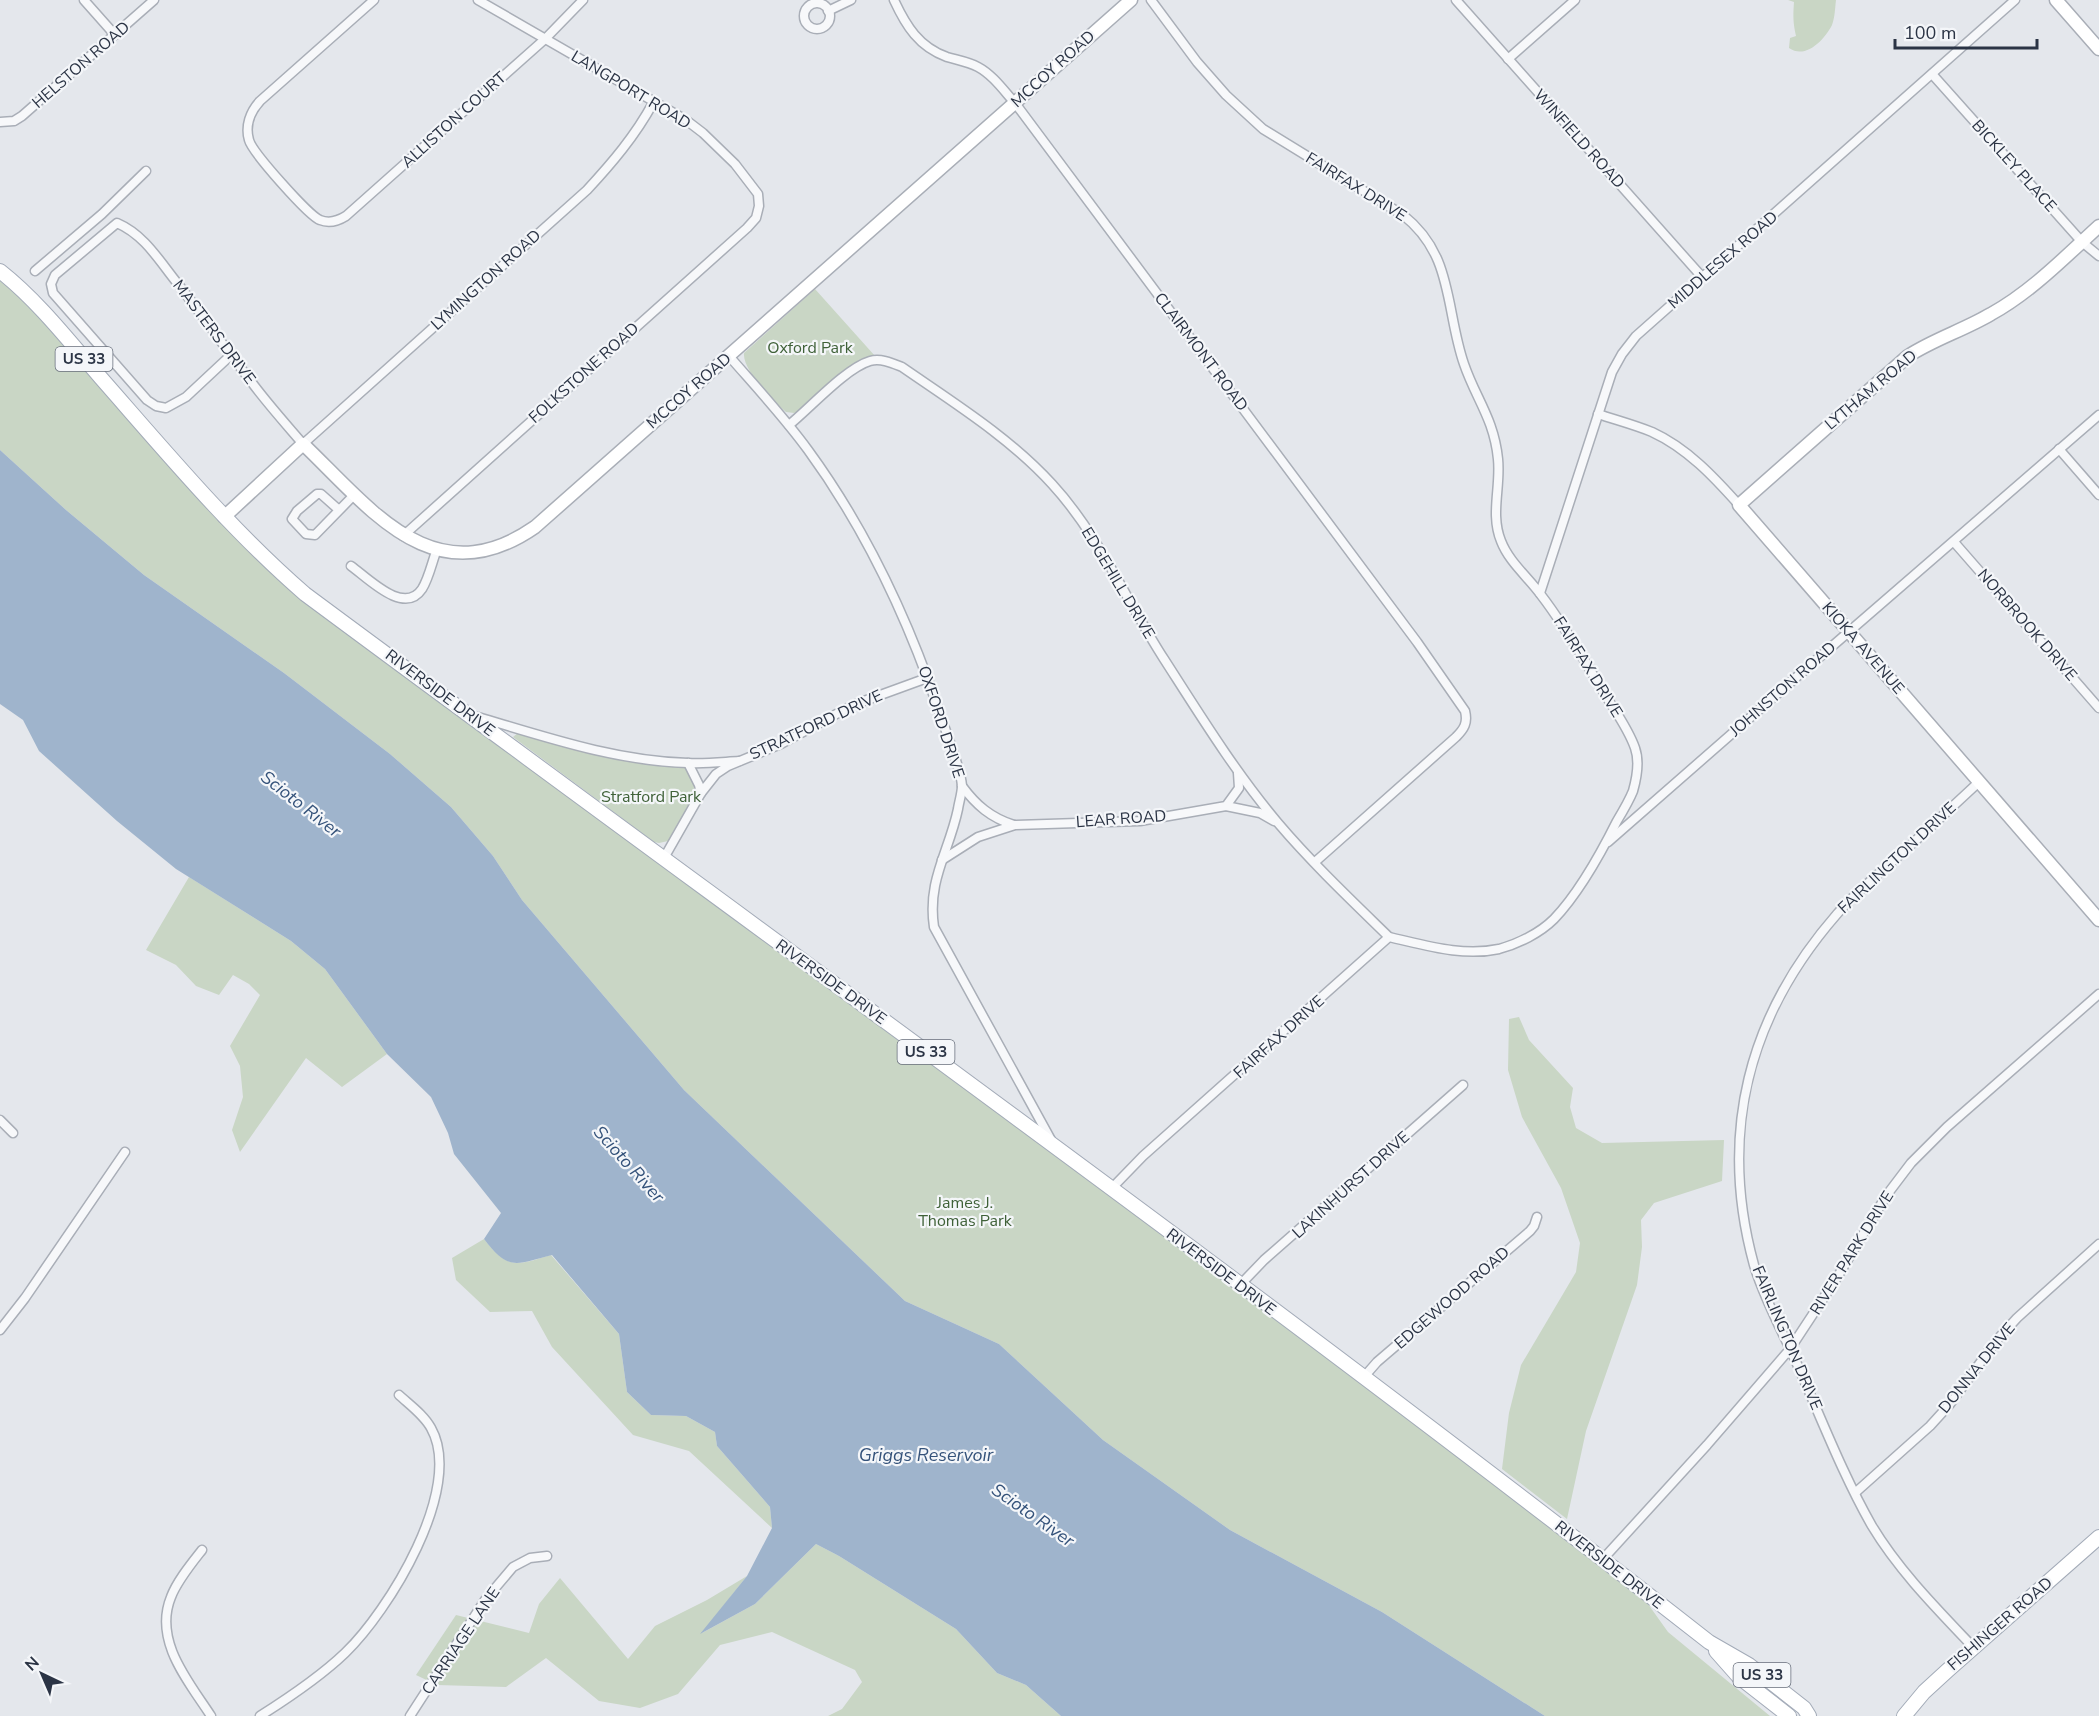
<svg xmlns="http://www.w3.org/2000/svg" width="2099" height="1716" font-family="'Nunito Sans',sans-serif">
<rect width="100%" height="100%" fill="#e4e7ec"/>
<!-- green -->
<g fill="#c9d6c5">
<path d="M1788,0h48c-1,8 -1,17 -4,25 -7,14 -26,35 -43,23l1,-10 6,-2c-3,-13 -3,-21 -2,-34z"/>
<path d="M0,271l276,297 1357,1015 35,49 102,84h-225l-163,-104 -152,-82 -127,-90 -104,-96 -94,-43 -221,-211 -162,-190 -29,-44 -42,-49 -61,-53 -106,-81 -140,-98 -78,-65 -66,-60z"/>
<path d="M815,289l60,67 -22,9 -53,46 -6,2 -8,-1c-12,-10 -44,-42 -42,-59z"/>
<path d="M518,733l166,34 12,19v8l-28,47 -9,2 -5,-1 -141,-105z"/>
<path d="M189,877l102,64 34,28 62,85 -45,33 -36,-29 -66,94 -8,-22 11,-33 -3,-31 -10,-20 30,-51 -11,-11 -16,-9 -14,20 -23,-9 -20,-21 -30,-15z"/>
<path d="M1519,1017l10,23 44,48 -3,19 6,21 26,15 122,-3 -2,41 -68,22 -13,17 1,27 -5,38 -51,146 -19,88 -65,-50 7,-56 12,-48 55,-93 4,-29 -19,-55 -39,-71 -14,-47 1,-51z"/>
<path d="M484,1239c25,32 33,26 67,16l68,79 8,58 24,23 35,1 29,16 2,14 53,61 2,21 -83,-77 -56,-16 -81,-88 -20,-36 -42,1 -34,-32 -4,-22z"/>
<path d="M816,1544l23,12 117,73 41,44 29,12 35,31h-233l14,-7 20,-27 -7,-12 -83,-38 -52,13 -42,49 -38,14 -41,-7 -53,-43 -40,29 -69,-2 -21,-10 40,-60 73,18 10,-29 21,-26 68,81 27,-33 52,-26 40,-24 -45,57 53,-29z"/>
</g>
<!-- water -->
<path fill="#9fb4cc" d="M0,450l66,60 78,65 140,98 106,81 61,53 42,49 29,44 162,190 221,211 94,43 104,96 127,90 152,82 163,104h-484l-35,-31 -29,-12 -41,-44 -117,-73 -23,-12 -61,60 -55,30 47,-58 25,-48 -2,-21 -53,-61 -2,-14 -29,-16 -35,-1 -24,-23 -8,-58 -67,-79c-36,9 -43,17 -68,-16l17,-26 -47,-59 -6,-21 -17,-36 -44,-43 -62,-85 -34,-28 -115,-72 -59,-48 -78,-70 -16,-31 -23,-16z"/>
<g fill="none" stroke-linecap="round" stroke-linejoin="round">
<defs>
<g id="street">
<path d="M84,0l31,35"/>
<path d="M374,0l-114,101c-10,11 -15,25 -11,39 3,12 60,76 71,80 10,4 18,1 26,-4l199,-177 38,-39"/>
<path d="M894,0c12,26 25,47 53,57 10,3 22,5 31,10 15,8 26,24 37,36l402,539 48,69c3,12 -1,18 -9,26l-141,125"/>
<path d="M1456,0l247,278"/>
<circle cx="817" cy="16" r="13"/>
<path d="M828,11l23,-11"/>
<path d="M1508,59l67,-59"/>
<path d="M1932,74l150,168 17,14"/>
<path d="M0,122l14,-1 8,-5 132,-116"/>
<path d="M35,271l67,-57 44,-43"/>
<path d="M231,355l-45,42 -20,11 -10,-2 -9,-6 -94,-107 -2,-9 4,-9 62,-52c28,12 43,39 61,61 25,32 47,64 72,96 16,22 35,43 53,64l284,-254c25,-27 48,-54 66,-87"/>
<path d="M729,356c27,31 55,61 79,94 57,78 99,167 130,258 6,20 23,59 24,78 0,7 -3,16 -4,23 -9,43 -31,71 -24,118l117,213"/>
<path d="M1598,414c18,6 37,11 54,18 35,16 62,45 87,73"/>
<path d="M789,425c21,-17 57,-57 81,-64 11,-3 22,2 32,6 52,36 107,70 150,117 47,51 75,118 112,175 36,56 71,113 114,164 34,40 73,77 111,114"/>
<path d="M2059,449l40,46"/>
<path d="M339,510l-18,-16h-4l-20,17 -5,8 14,15 9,1 40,-41"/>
<path d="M403,536l344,-308 9,-10 3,-12 -1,-12 -23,-30 -32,-31 -17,-13 -208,-120"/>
<path d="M1954,542l145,166"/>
<path d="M351,566c17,12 53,50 71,23 7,-11 10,-27 15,-40"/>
<path d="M1540,593l72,-221 10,-18 14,-18 379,-336"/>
<path d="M478,717c68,20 138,44 210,46 17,1 34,-1 51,-2"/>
<path d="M962,786c14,19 29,32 52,39"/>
<path d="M701,793l15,-19 12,-8 53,-22 72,-39 74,-27"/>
<path d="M1226,806l34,7 14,8"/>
<path d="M1608,842l184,-161 307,-266"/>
<path d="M664,858l37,-65 -2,-8 -11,-22"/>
<path d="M942,860l36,-23 37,-12 125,-4 86,-15 13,-18 -1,-15"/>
<path d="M0,1120l13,13"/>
<path d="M1111,1189l32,-33 246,-219c36,8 73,20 110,12 19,-5 41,-16 55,-30 25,-26 47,-66 63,-98 6,-10 12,-20 16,-30 4,-14 7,-29 2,-43 -7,-20 -20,-37 -31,-55 -20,-33 -39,-67 -63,-98 -13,-18 -32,-33 -40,-54 -11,-27 0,-54 -3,-82 -4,-40 -22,-60 -34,-95 -19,-55 -10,-109 -61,-149l-140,-86 -37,-34 -29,-33 -46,-62"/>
<path d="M1240,1285l24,-25 199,-175"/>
<path d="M0,1330l25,-32 100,-146"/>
<path d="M1363,1378l14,-16 153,-131 4,-5 3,-9"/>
<path d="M1856,1492l74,-66 20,-22 46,-63 21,-23 82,-74"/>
<path d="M202,1550c-11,14 -25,31 -31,47 -18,44 18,85 40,119"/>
<path d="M1603,1559l104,-114 83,-96 48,-73 48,-80 25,-33 36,-36 152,-133"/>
<path d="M1974,1648c-36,-38 -75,-77 -102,-122 -27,-47 -49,-103 -71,-153 -15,-35 -36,-71 -47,-108 -36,-131 -6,-249 83,-351 17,-20 37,-36 56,-53 29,-26 58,-53 87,-80"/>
<path d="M260,1716c30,-19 60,-39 85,-63 43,-41 120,-165 86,-225 -7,-13 -21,-23 -32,-33"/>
<path d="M410,1716l75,-116 28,-33 17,-9 17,-2"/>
</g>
<g id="secondary">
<path d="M2056,0l43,49"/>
<path d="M2099,226c-34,31 -68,66 -108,88 -27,16 -57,25 -83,42l-169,149 360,415"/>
<path d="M224,517l79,-73c68,65 131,153 232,83l596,-527"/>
</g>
<g id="primary">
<path d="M0,271c38,30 69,70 101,107 65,74 129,151 204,216 469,348 944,688 1404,1048l40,23 55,43 5,8"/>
<path d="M1716,1651l23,26 50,39"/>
<path d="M1904,1716l20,-24 24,-22 151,-133"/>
</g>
</defs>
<!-- street casing -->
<use href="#street" stroke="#a9aeb7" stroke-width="11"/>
<!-- secondary casing -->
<use href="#secondary" stroke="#a9aeb7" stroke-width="15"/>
<!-- primary casing -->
<use href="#primary" stroke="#a3abb8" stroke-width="16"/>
<!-- street -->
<use href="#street" stroke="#f7f8fa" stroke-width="8"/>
<!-- secondary -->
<use href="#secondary" stroke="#fff" stroke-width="12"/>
<!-- primary -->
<use href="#primary" stroke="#fff" stroke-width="14"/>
</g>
<g text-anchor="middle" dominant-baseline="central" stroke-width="4.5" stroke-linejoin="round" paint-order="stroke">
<!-- shield labels -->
<g fill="#f4f6f9" stroke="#676e7b" stroke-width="1.5">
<rect x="55.5" y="347" width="57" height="24" rx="4.5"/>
<rect x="897.5" y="1040" width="57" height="24" rx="4.5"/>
<rect x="1733.5" y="1663" width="57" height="24" rx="4.5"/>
</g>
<g font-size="15" font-weight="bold" fill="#2b3445">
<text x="84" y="359">US 33</text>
<text x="926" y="1052">US 33</text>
<text x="1762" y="1675">US 33</text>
</g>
<!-- street labels -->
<g font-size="16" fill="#2b3445" stroke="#f4f6f9">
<text transform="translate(81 65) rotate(-41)">HELSTON ROAD</text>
<text transform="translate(1053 69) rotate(-42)">MCCOY ROAD</text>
<text transform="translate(631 90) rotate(31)">LANGPORT ROAD</text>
<text transform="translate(454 120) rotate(-42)">ALLISTON COURT</text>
<text transform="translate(1579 139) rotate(48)">WINFIELD ROAD</text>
<text transform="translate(2014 166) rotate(48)">BICKLEY PLACE</text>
<text transform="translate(1356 187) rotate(32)">FAIRFAX DRIVE</text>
<text transform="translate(1723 260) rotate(-41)">MIDDLESEX ROAD</text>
<text transform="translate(486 280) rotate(-42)">LYMINGTON ROAD</text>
<text transform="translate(214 332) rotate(53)">MASTERS DRIVE</text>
<text transform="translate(1201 352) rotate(53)">CLAIRMONT ROAD</text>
<text transform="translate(584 373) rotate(-42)">FOLKSTONE ROAD</text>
<text transform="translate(1871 390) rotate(-40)">LYTHAM ROAD</text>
<text transform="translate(689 391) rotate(-41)">MCCOY ROAD</text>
<text transform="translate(1118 583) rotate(59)">EDGEHILL DRIVE</text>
<text transform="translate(2027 625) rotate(49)">NORBROOK DRIVE</text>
<text transform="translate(1863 648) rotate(49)">KIOKA AVENUE</text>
<text transform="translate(1588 667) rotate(58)">FAIRFAX DRIVE</text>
<text transform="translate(1783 689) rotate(-41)">JOHNSTON ROAD</text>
<text transform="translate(440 693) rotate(37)">RIVERSIDE DRIVE</text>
<text transform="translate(941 722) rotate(72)">OXFORD DRIVE</text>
<text transform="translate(816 725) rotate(-25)">STRATFORD DRIVE</text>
<text transform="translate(1121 819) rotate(-4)">LEAR ROAD</text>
<text transform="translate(1897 858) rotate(-43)">FAIRLINGTON DRIVE</text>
<text transform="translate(831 982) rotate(36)">RIVERSIDE DRIVE</text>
<text transform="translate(1279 1037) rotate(-42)">FAIRFAX DRIVE</text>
<text transform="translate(1351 1185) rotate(-42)">LAKINHURST DRIVE</text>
<text transform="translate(1852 1253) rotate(-58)">RIVER PARK DRIVE</text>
<text transform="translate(1221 1272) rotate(37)">RIVERSIDE DRIVE</text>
<text transform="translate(1452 1298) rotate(-41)">EDGEWOOD ROAD</text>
<text transform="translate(1787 1338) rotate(67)">FAIRLINGTON DRIVE</text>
<text transform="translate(1977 1368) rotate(-51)">DONNA DRIVE</text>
<text transform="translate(1609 1565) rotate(38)">RIVERSIDE DRIVE</text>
<text transform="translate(2000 1624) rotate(-41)">FISHINGER ROAD</text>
<text transform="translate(461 1641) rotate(-56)">CARRIAGE LANE</text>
</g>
<!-- park labels -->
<g font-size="16" fill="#3f6138" stroke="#f4f6f9">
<text x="810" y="348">Oxford Park</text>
<text x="651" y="797">Stratford Park</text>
<text x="965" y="1203">James J.<tspan x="965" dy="18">Thomas Park</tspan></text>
</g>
<!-- water labels -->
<g font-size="18" font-style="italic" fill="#34527a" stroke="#f4f6f9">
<text transform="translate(301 804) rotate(38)">Scioto River</text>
<text transform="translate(629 1164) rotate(48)">Scioto River</text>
<text x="926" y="1455">Griggs Reservoir</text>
<text transform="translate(1033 1515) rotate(35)">Scioto River</text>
</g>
</g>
<!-- north arrow -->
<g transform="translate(42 1674) rotate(316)" stroke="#f4f6f9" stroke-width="4.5" paint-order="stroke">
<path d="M0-4.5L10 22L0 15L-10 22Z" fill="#2b3445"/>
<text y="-9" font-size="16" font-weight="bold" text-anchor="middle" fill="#2b3445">N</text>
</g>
<!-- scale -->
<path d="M1895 39v9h142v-9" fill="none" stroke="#2b3445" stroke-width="3"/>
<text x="1904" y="39" font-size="18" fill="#2b3445" stroke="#f4f6f9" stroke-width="4.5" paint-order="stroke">100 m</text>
</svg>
